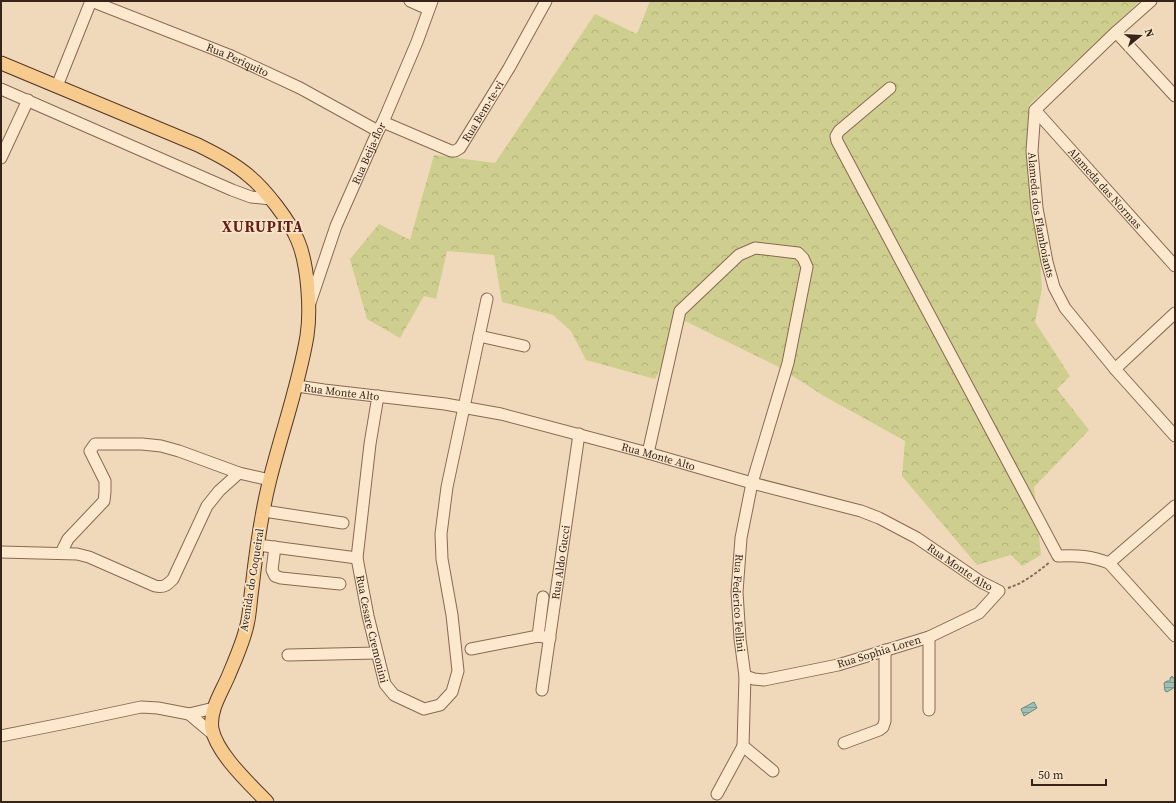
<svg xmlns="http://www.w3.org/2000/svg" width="1176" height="803" font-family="'Source Serif 4',serif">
<defs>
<pattern id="forest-crowns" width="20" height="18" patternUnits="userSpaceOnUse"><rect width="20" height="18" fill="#cece8e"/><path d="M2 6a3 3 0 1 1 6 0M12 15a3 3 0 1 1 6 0" fill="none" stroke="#b2b17a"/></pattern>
<pattern id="water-rules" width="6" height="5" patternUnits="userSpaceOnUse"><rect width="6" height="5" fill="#9fc0b2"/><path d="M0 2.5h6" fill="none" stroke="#829c90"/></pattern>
</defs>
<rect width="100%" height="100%" fill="#f0d9ba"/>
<!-- forest -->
<path fill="url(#forest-crowns)" d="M650,1h490l-111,104 13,184 -7,33 35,54 -13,13 32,41 -55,57 7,68 -19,11 -11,-11 -34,10 -75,-89 3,-35 -81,-45 -47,-30 -92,-45 -30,58 -69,-19 -15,-29 -18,-16 -51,-13 -8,-47 -47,-4 -11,48 -12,-3 -24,42 -33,-19 -17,-60 29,-35 31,16 24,-85 61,8 100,-149 42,20z"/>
<!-- water -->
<g fill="url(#water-rules)" stroke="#678e7f">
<path d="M1172,676l3,4v7l-8,5 -2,-1 -1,-8 3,-2h3v-3z"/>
<path d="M1034,702l3,6 -13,8 -3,-7z"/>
</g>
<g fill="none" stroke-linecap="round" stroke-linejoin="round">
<defs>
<g id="minor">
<path id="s1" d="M91,1l138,54 71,33 78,43"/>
<path d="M410,1l18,8"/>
<path id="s2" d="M1151,1l-35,31 -81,78 -3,41 5,57 10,54 7,25 11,21 50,61 60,67"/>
<path d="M1116,32l59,64"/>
<path d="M57,86l34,-85"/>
<path d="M890,88l-51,43 -3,5 1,5 221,415c20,-1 33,0 51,7l66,73"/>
<path d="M1,89l231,101 19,7 20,2"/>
<path id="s3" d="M1035,110l140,156"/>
<path id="s4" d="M383,122l68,29h4l5,-3 49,-80 37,-67"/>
<path d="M1,158l27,-58"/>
<path id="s5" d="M310,303l26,-77 42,-95 5,-9 34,-80 15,-41"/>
<path d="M479,336l45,10"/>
<path d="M1115,369l60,-56"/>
<path id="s6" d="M297,386l27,4 121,14 56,10 147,39 104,30 109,28 18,7 38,20 64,44 18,9 -20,22 -50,24 -91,28 -74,15 -10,-1 -9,-3"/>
<path id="s7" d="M378,396l-8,48 -13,114 11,58 17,68 9,11 30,14 16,-4 12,-13 6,-21 -6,-56 -10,-56 -1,-25 6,-47 40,-188"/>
<path id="s8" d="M648,453l32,-142 59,-56 16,-7 43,5 5,5 4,9 -19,96 -36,120 -11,55 -4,54 3,47 5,37 -2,70 30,25"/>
<path d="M264,511l79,12"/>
<path d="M258,545l99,13"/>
<path d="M275,547l-3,23 3,6 6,2 59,6"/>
<path d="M1,552l76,2 12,3 66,29c9,2 12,-1 18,-7l34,-73 12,-15 20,-18 31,7"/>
<path d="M61,553l7,-14 36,-38 1,-9v-11l-15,-30 5,-7h47l19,2 18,5 60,22"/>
<path d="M1109,563l66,-57"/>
<path d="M538,636l5,-39"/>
<path d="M471,649l67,-13 12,2"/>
<path d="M288,655l89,-2"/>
<path id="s9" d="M542,690l37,-256"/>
<path d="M929,710v-73"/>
<path d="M189,714l25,21"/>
<path d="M1,736l65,-13 75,-16 17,1 31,6 25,-6"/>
<path d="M844,743l35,-13 4,-3 2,-6v-71"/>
<path d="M717,794l26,-48"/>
</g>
<path id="major" d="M1,63l197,82c18,9 36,18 51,31 16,13 41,45 49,65 10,24 13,69 9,95 -8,48 -25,95 -37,143 -9,35 -14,73 -18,109 -2,12 -2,25 -5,37 -4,18 -12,35 -19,52 -7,16 -19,34 -16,52 5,25 38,55 55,73"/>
</defs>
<!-- minor casing -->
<use href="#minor" stroke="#886954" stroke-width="13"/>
<!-- major casing -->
<use href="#major" stroke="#543829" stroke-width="15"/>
<!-- path -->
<path stroke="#886954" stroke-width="2" stroke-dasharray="3 2" stroke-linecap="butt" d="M1008,588c16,-5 28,-15 42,-26"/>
<!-- minor -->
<use href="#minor" stroke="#fbe8cd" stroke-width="11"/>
<!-- major -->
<use href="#major" stroke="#f7ca8e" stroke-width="13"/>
</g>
<g text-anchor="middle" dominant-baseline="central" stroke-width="3.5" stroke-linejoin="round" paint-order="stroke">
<!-- street labels -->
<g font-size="11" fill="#36241a" stroke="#f7e5ca">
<text stroke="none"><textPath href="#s1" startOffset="158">Rua Periquito</textPath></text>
<text stroke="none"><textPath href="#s4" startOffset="127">Rua Bem-te-vi</textPath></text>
<text stroke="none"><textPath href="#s5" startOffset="161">Rua Beija-flor</textPath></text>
<text stroke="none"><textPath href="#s3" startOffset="105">Alameda das Normas</textPath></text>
<text stroke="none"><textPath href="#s2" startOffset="265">Alameda dos Flamboiants</textPath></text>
<text stroke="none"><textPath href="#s6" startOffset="45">Rua Monte Alto</textPath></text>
<text stroke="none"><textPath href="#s6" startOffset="369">Rua Monte Alto</textPath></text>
<text stroke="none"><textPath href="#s9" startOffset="129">Rua Aldo Gucci</textPath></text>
<text stroke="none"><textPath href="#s6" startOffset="693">Rua Monte Alto</textPath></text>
<text transform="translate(252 580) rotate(-81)">Avenida do Coqueiral</text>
<text stroke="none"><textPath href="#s8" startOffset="649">Rua Federico Fellini</textPath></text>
<text stroke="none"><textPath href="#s7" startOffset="236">Rua Cesare Cremonini</textPath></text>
<text transform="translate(879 652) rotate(-17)">Rua Sophia Loren</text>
</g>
<!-- district labels -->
<g font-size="15" font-weight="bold" letter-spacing="1" fill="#651e17" stroke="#f7e5ca">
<text x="263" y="226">XURUPITA</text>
</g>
</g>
<!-- border -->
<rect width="1176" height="803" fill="none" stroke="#36241a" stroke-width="4"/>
<!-- north arrow -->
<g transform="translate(1140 36) rotate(72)" stroke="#f7e5ca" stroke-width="3" paint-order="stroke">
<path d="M0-3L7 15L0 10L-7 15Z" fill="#36241a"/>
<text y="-6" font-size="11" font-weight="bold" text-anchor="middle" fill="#36241a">N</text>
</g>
<!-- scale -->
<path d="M1032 779v6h74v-6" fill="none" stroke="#36241a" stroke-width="2"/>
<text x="1038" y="779" font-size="12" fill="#36241a" stroke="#f7e5ca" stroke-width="3" paint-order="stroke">50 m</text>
</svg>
